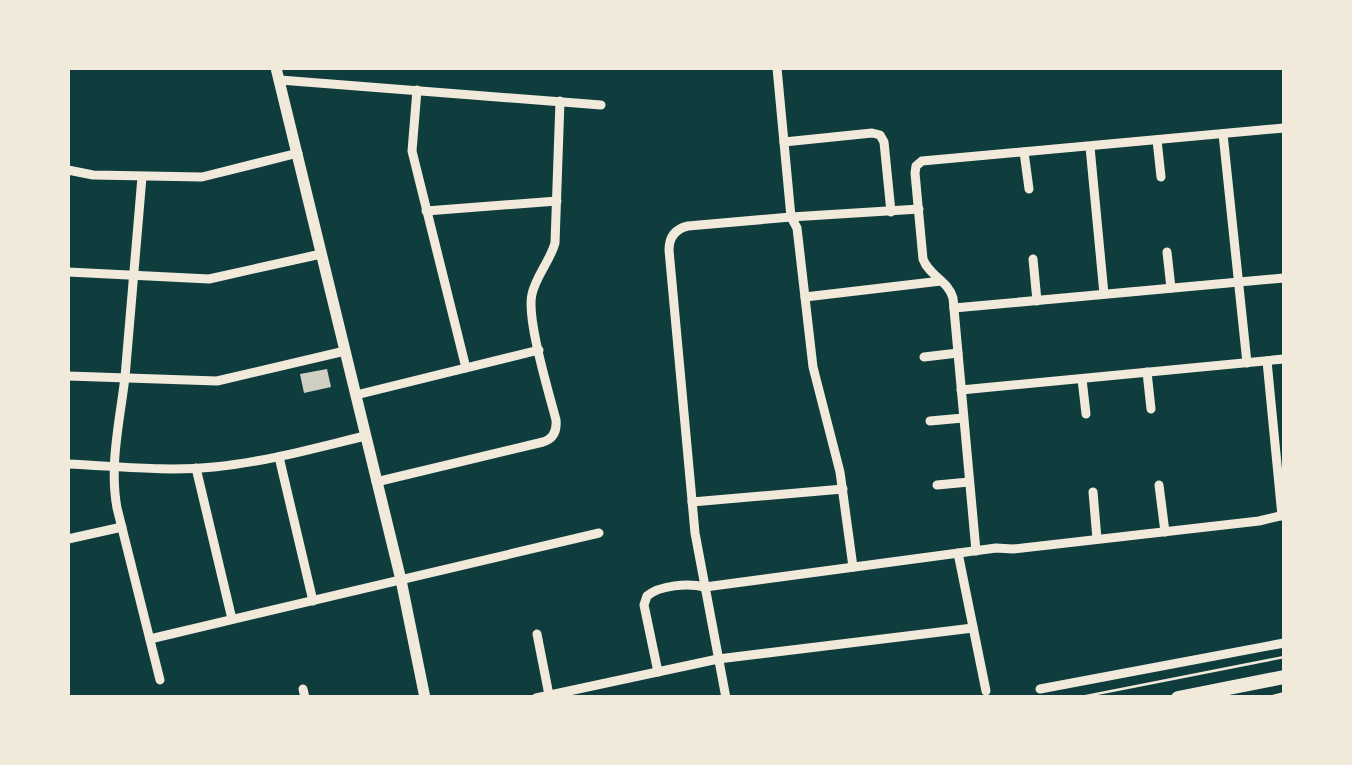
<svg xmlns="http://www.w3.org/2000/svg" width="1352" height="765" font-family="Quicksand,sans-serif">
<rect width="100%" height="100%" fill="#0f3d3e"/>
<!-- building -->
<path fill="#cfcfc3" d="M327,369l4,18 -27,6 -4,-19z"/>
<g fill="none" stroke-linecap="round" stroke-linejoin="round">
<!-- path -->
<path stroke="#f1e9da" stroke-width="2.5" d="M1076,698l208,-41"/>
<!-- service -->
<path stroke="#f1e9da" stroke-width="4" d="M1268,698l16,-4"/>
<!-- minor -->
<g stroke="#f1e9da" stroke-width="9">
<path d="M777,68l14,149 6,11 16,139 27,105 13,95"/>
<path d="M280,80l321,25"/>
<path d="M417,90l-5,61 54,217"/>
<path d="M1223,134l24,229"/>
<path d="M1157,140l4,37"/>
<path d="M784,142l88,-9 8,2 4,7 7,70"/>
<path d="M1090,147l14,147"/>
<path d="M1024,152l5,37"/>
<path d="M68,170l25,5 109,2 96,-24"/>
<path d="M142,177c-6,67 -11,133 -17,200 -5,43 -16,88 -8,131l43,172"/>
<path d="M426,211l131,-10"/>
<path d="M1167,252l4,36"/>
<path d="M1033,259l4,42"/>
<path d="M68,272l141,7 112,-25"/>
<path d="M805,297l136,-16"/>
<path d="M954,308l330,-30"/>
<path d="M924,357l34,-4"/>
<path d="M1267,361l15,155"/>
<path d="M1147,372l4,37"/>
<path d="M68,376l149,5 128,-30"/>
<path d="M1082,379l4,35"/>
<path d="M961,390l323,-31"/>
<path d="M356,395l183,-45"/>
<path d="M930,421l33,-3"/>
<path d="M279,457l34,144"/>
<path d="M68,464c48,2 98,8 146,3 51,-5 101,-19 151,-31"/>
<path d="M196,468l36,151"/>
<path d="M376,482l167,-40c10,-3 14,-11 13,-22 -7,-27 -30,-102 -24,-126 4,-18 18,-33 23,-51l5,-142"/>
<path d="M937,485l32,-3"/>
<path d="M1159,485l6,47"/>
<path d="M1093,492l4,47"/>
<path d="M692,502l151,-13"/>
<path d="M68,539l54,-12"/>
<path d="M976,551l-23,-253c-5,-18 -24,-22 -30,-39l-8,-86 1,-7 6,-5 362,-33"/>
<path d="M958,553l28,138"/>
<path d="M537,634l12,61"/>
<path d="M150,639l449,-106"/>
<path d="M658,672l-14,-67 3,-9c13,-11 41,-13 58,-9l291,-39 17,1 246,-28 25,-6"/>
<path d="M303,689l2,9"/>
<path d="M1040,689l244,-46"/>
<path d="M536,698l182,-39 255,-31"/>
<path d="M726,698l-31,-165 -26,-283c0,-13 6,-21 19,-24l103,-9 128,-8"/>
</g>
<!-- tertiary -->
<path stroke="#f1e9da" stroke-width="11" d="M276,68l125,512 24,118"/>
<!-- primary -->
<path stroke="#f1e9da" stroke-width="14" d="M1178,698l106,-21"/>
</g>
<!-- border -->
<rect width="1352" height="765" fill="none" stroke="#f1e9da" stroke-width="140"/>
</svg>
